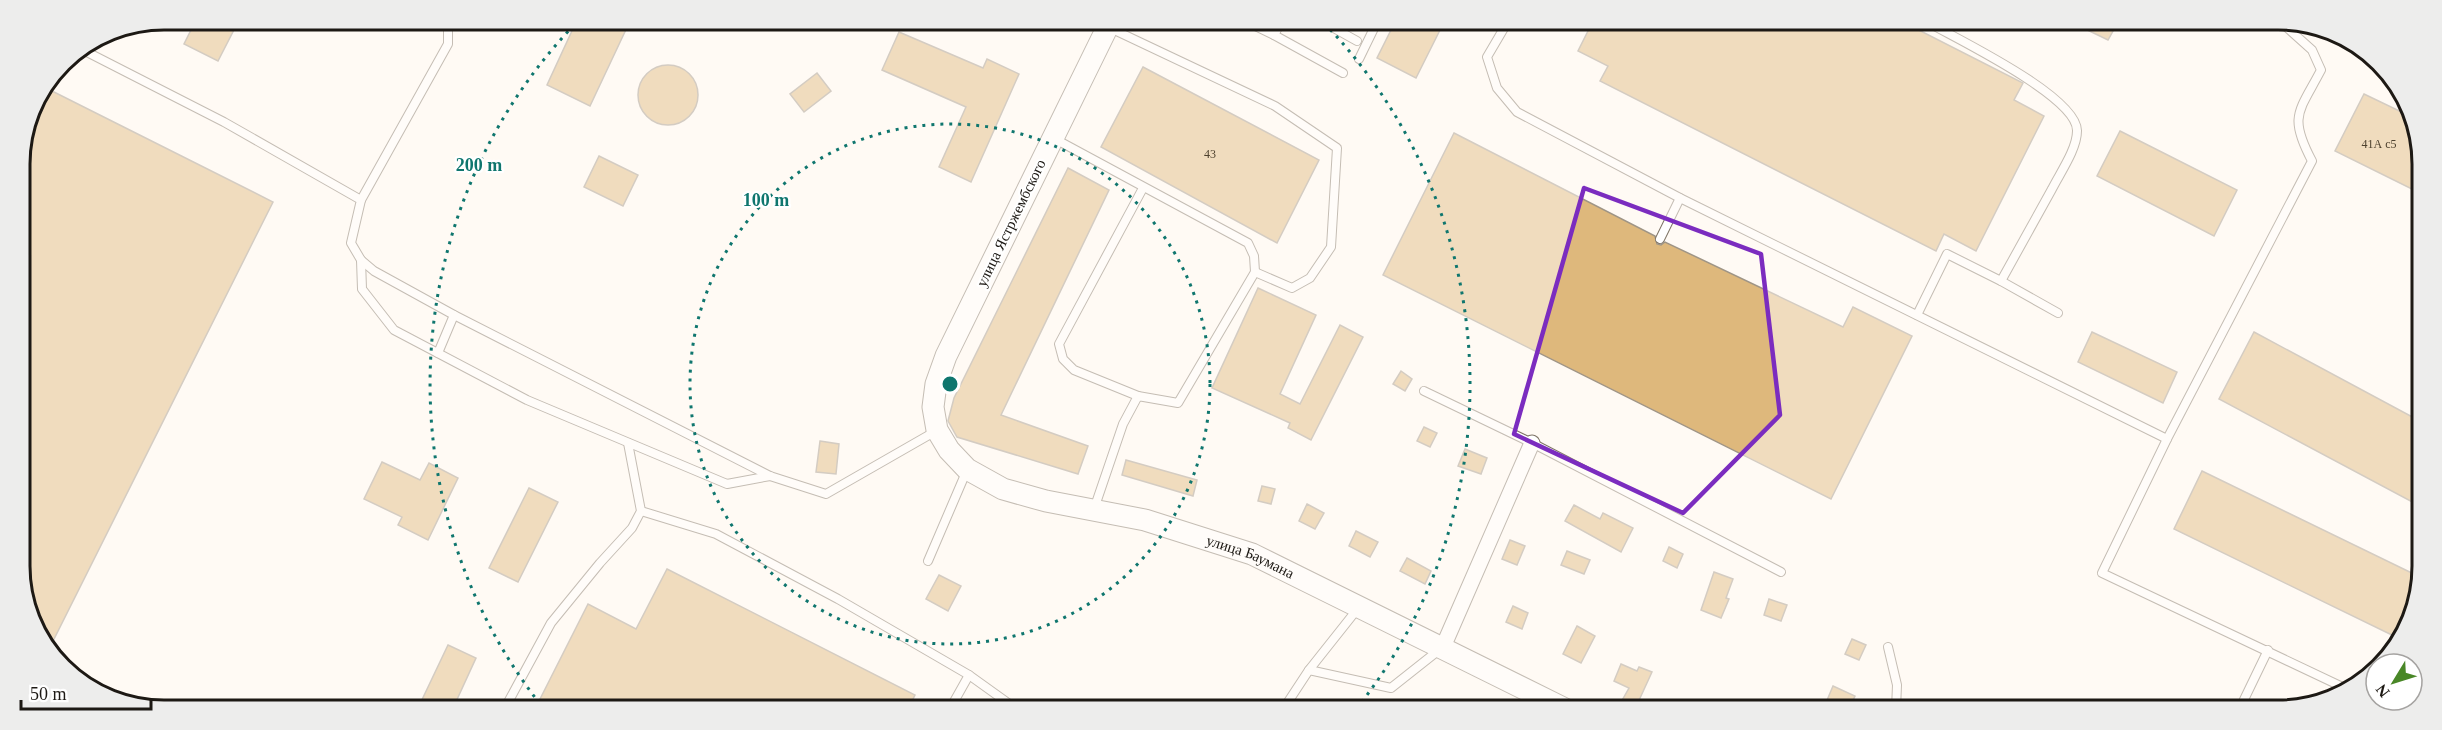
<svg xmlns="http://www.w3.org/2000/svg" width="2442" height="730" font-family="Georgia,serif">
<rect width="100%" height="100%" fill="#fffaf4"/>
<!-- building -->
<g fill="#deb87c" stroke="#9f9586" stroke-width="1.5">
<path d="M196,20h43l-21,41 -34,-17z"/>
<path d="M577,20l53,1 -40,85 -43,-21z"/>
<path d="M1395,22h49l-28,56 -39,-20z"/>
<path d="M1592,23h313l118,60 -9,17 30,16 -68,135 -32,-17 -8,17 -336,-170 8,-15 -30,-15z"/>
<path d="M2075,24h42l-9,16z"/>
<path d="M899,32l84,36 4,-9 32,15 -48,108 -32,-15 27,-60 -84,-37z"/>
<circle cx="668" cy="95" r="30"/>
<path d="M1143,67l176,93 -42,83 -176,-96z"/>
<path d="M817,73l14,18 -27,21 -14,-18z"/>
<path d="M44,87l229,115 -224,447 -27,-55 -2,-439 14,-55z"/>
<path d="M2364,94l46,22 10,20v57l-85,-42z"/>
<path d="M2120,131l117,59 -23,46 -117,-60z"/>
<path d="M1454,133l201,103 2,8 4,1 4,-3 178,85 10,-20 59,29 -81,163 -448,-224z"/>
<path d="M599,156l39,19 -15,31 -39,-19z"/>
<path d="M1068,168l41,22 -108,225 87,31 -10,28 -121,-37 -9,-16 6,-23z"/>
<path d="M1258,288l58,27 -36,79 20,10 40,-79 23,12 -52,103 -23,-12 2,-5 -78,-35z"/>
<path d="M2092,332l85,40 -14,31 -85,-41z"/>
<path d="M2254,332l164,88v85l-199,-106z"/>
<path d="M1401,371l11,8 -7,12 -12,-7z"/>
<path d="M1424,427l13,6 -7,14 -13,-6z"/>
<path d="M820,441l19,3 -3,30 -20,-2z"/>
<path d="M1465,449l22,9 -6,16 -23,-8z"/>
<path d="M1126,460l71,20 -4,16 -71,-21z"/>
<path d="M382,462l38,18 9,-17 29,15 -30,62 -30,-15 4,-8 -38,-18z"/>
<path d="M2202,471l216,105v27l-22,34 -222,-108z"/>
<path d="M1262,486l13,3 -4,15 -13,-3z"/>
<path d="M529,488l29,14 -40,80 -29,-14z"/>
<path d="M1307,504l17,9 -9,16 -16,-8z"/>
<path d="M1574,505l26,14 3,-6 30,15 -12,24 -56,-31z"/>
<path d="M1356,531l22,11 -8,15 -21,-11z"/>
<path d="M1510,540l15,6 -8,19 -15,-6z"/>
<path d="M1669,547l14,7 -6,14 -14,-7z"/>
<path d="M1567,551l23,9 -6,14 -23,-9z"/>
<path d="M1407,558l24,13 -6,13 -25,-13z"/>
<path d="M667,569l248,126 -6,12h-373l52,-103 48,25z"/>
<path d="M1714,572l19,7 -7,19 3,1 -8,19 -20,-8z"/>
<path d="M939,575l22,11 -13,25 -22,-12z"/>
<path d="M1769,599l18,6 -6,16 -17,-6z"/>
<path d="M1513,606l15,7 -6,16 -16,-7z"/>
<path d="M1577,626l18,10 -14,27 -18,-9z"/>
<path d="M1852,639l14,6 -7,15 -14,-6z"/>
<path d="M448,645l28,13 -22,48h-35z"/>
<path d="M1621,664l16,7 2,-4 13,5 -17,37h-6l-9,-5 9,-16 -15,-7z"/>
<path d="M1833,686l22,10 -6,13h-15l-9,-4z"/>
</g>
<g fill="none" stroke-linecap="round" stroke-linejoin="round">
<defs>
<g id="lane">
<path d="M1247,22l27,13 69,38"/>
<path d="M1323,22l34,19"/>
<path d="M1507,23l-20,34 10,31 20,24 163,86 487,241"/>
<path d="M1929,23c28,16 149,74 148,108 0,18 -17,42 -25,58 -17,31 -34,61 -51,92"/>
<path d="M2283,24l29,26 9,20c-22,42 -33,46 -9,91l-145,278 -65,134 247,117"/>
<path d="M1110,28l165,78 62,42 -6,99 -21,31 -18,10 -37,-16"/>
<path d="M1274,35l7,-13"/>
<path d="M81,49l143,73 137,78 -10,43 10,17 13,11 80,44 316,161 56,18 110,-63"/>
<path d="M1359,59l18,-37"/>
<path d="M1055,139l193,104 6,13 1,16 -77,131 -40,-7 -15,28 -29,85"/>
<path d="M361,200l87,-156v-24"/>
<path d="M1660,239l20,-41"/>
<path d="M361,260l1,29 32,41 133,70 200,84 43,-8"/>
<path d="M1917,315l30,-61 54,27 57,32"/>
<path d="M438,353l16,-38"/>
<path d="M1424,391l108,52 249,129"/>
<path d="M1138,396l-64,-26 -11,-11 -4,-15 84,-156"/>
<path d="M641,511l75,23 122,65 131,76 46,33"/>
<path d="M928,561l39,-91"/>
<path d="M1888,647l9,38 -1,24"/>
<path d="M1309,670l50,-63"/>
<path d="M506,706l45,-83 49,-60 32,-35 9,-17 -13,-68"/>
<path d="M951,707l18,-32"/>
<path d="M1284,708l25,-38 82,18 48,-38"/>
<path d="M2239,710l29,-60"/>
</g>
<path id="street" d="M1443,647l89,-204"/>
<g id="secondary">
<path id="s1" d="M1110,22l-164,334 -10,28 -3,23 4,23 12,20 18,19 36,20 43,12 99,19 107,34 313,155"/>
</g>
</defs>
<!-- lane casing -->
<use href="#lane" stroke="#7e7466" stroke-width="10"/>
<!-- street casing -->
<use href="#street" stroke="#7e7466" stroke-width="17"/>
<!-- secondary casing -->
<use href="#secondary" stroke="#7e7466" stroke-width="23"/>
<!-- lane -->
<use href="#lane" stroke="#fff" stroke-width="8"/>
<!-- street -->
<use href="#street" stroke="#fff" stroke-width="15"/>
<!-- secondary -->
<use href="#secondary" stroke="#fff" stroke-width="21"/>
</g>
<!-- marked area -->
<path d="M0 0H2442V730H0ZM1584,188l177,66 19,161 -97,98 -169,-79z" fill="#fffaf4" fill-opacity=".55" fill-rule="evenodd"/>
<path fill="none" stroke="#7b2cbf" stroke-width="4.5" stroke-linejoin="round" d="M1584,188l177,66 19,161 -97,98 -169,-79z"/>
<!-- distance rings -->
<g fill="none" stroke="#0f766e" stroke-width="3" stroke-dasharray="3 6">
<circle cx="950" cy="384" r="260"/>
<path d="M540 704A520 520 0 0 1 576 23M1324 23A520 520 0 0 1 1357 708"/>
</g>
<g text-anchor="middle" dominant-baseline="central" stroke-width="4.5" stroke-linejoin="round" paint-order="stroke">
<!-- number labels -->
<g font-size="12" fill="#4d412e">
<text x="2379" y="144">41А с5</text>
<text x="1210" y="154">43</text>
</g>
<!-- street labels -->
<g font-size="15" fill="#1d1914" stroke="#fff">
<text transform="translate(1011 223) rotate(-64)">улица Ястржембского</text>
<text stroke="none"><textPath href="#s1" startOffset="796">улица Баумана</textPath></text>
</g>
</g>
<!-- crop -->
<path d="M0 0H2442V730H0ZM164 30H2278A134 134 0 0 1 2412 164V566A134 134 0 0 1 2278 700H164A134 134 0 0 1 30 566V164A134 134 0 0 1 164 30Z" fill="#ededec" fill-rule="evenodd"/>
<path fill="none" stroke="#1d1914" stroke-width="3" d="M164 30H2278A134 134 0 0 1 2412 164V566A134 134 0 0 1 2278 700H164A134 134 0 0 1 30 566V164A134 134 0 0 1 164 30Z"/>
<circle cx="950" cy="384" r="9" fill="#0f766e" stroke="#fff" stroke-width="3"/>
<g font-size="18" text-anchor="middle" font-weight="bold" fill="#0f766e" stroke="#fff" stroke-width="4.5" stroke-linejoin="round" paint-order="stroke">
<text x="479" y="171">200 m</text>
<text x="766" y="206">100 m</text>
</g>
<!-- north arrow -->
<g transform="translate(2394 682) rotate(232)"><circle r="28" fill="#ffffff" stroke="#a5a3a1" stroke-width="1.5"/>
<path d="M0-4.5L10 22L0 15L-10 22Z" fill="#498727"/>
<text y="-9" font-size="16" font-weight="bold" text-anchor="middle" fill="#1d1914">N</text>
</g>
<!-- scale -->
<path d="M21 700v9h130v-9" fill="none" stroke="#1d1914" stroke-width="3"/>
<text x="30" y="700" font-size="18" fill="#1d1914" stroke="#ffffff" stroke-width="4.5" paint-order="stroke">50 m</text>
</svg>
